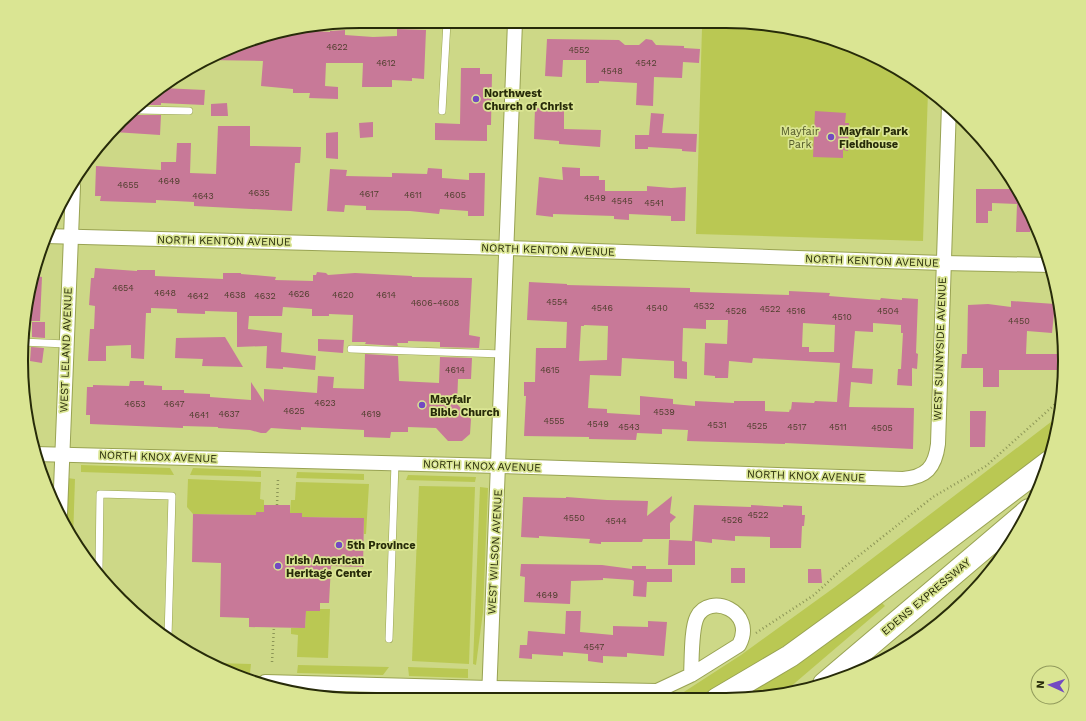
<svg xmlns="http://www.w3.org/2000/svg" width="1086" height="721" font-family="'Work Sans',sans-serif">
<rect width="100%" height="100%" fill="#cdd887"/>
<!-- green -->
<g fill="#bac853">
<path d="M702,28l91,3 82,25 53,35 -5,150 -227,-7z"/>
<path d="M1060,415l-8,32 -126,95 -75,59 -63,44 -92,54h-23l68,-44 94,-68z"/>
<path d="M81,465l89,3 4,7 -93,-3z"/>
<path d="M193,468l68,3v6l-71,-2z"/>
<path d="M297,472l67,2v6l-68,-2z"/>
<path d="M408,475l68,2 -1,5 -69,-2z"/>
<path d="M67,478l8,1 -2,60 -8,-11z"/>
<path d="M188,479l73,3 -1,17 4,1v12h-8v3l-63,-1 -6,-7z"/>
<path d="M296,482l73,2 -3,50h-2v-16l-62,-1v-4h-12l1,-13h4z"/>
<path d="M419,486l56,1 -6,177 -57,-3z"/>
<path d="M480,487l8,1 -5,124 -7,53 -3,-1z"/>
<path d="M879,600l6,6 -103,88 -35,5h-16z"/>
<path d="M320,609h10l-2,49 -31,-1 1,-22 -7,-1v-6h14l1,-17z"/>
<path d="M215,663l36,1 -1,9 -16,-1 -17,-5z"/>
<path d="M298,665l91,2 -6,8 -86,-2z"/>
<path d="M408,667l60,2v9l-59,-2z"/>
</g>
<!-- building -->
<g fill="#c87998" fill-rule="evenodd">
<path d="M397,29l29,1 -2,49 -12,-1v3l-20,-1v7h-30l1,-24h-37l-1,23 13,1v12l-29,-1 1,-5h-17v-4l-32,-3 2,-25 -55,-1 44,-21 52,-9 26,2v-1l15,-1v5l28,2 24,-1z"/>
<path d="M547,39l72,1 6,5h14l7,-6 6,1 4,5 28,1v2l16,1 -1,14 -16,-1 -1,16 -28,-1 -1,29 -17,-1 1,-22 -38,-2v2h-13v-23h-23l-1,17 -17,-1z"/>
<path d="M461,68h19v6h12l-1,51h-4v16l-52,-1v-17l25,1z"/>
<path d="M162,88l43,2 -1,15 -43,-2v2h-18z"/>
<path d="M227,103l1,13h-17v-12z"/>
<path d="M535,108l29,1v20l37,1 -1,17 -41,-3v-3l-25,-2z"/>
<path d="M815,111l31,2 -1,10h4l-1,28 -5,-1v8l-30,-1z"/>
<path d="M134,113l4,2h23l-1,20 -46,-3z"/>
<path d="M651,113l13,1 -2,19 35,1 -1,18 -14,-1v-2l-34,-2v2h-13v-14h14z"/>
<path d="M373,122v15l-13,1 -1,-15z"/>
<path d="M218,126h32v20l51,1 -1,16h-5l-3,48 -98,-5v-4l-38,-2v3l-56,-2 1,-5h-6l1,-30 65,4v-8h15l1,-19h14l-1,30 26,1z"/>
<path d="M338,132v27l-12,-1v-25z"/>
<path d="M562,167l18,1v8h19v4h6v11h42v-5l24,2 15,-1 -1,34h-14v-5l-42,-2v6l-15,-1v-3l-61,-2v3l-17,-2 3,-38 24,3z"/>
<path d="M428,168l14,1v9l27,2v-7h16l-1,43h-16v-5l-28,-2 -1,5 -29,-3 -44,-1v-4l-21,-1 -1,7 -17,-1 3,-42 17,1 -1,6 46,1v-4l35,1z"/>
<path d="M976,189h41l13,22 6,14h-6v7h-14l1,-28 -25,-1v8h-4v12h-12z"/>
<path d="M95,268l42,3v-1h18v6l68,3v-6h18v1l35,3 -1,3 38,1v-6h3l1,-3 9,1 2,2 27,-2 57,3v1l60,1 -3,57 11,2 -1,11 -39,-1v-5l-32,-1v2h-11l1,3 -33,-2 1,-2h-14l1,-27 -24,-1v2h-17v-7l-29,-2 -1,9h-33l-1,13 34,4 -1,19 35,4 -1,14 -32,-3v2l-17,-1 1,-22 -30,1v-35l-32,-1v3l-28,-1v-4l-26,-1v5h-5l-2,46 -13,-1v-13l-25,1v15h-18l2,-32h4l1,-23 -6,-1 2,-27h3z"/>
<path d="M36,276l6,1 -2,44h-14z"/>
<path d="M529,282l38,2v1l123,3v4l99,3v-4l41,2 -1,3 51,4 1,-2 21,2v-2l16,1 -2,54 2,1 -1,15 -5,-1v18l-15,-1 1,-16h3l2,-36h-2v-8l-28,-2v9l-18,-1 -3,37 21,1 -1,15 -21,-2 -2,25 65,1 -1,41 -128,-6v1l-98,-3 1,-11 -26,-1v5l-25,-1 -1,7 -47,-1v-2l-65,-1 2,-40h-2v-14h11l1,-34h30l1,-26 -40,-2zM706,320h22l-1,24 -22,-1 -1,32 11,1v2h13l1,-17 23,2 1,-5 87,5 -3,39 -22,-1 -1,2 -22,-1 -1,8 -1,-1 -1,3 -24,-1v-10h-31v2l-39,-2v5l-22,-2v-5l-33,-3v19l-33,-2v-4l-19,-1 2,-33 31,1 1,-18 52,3v17l13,1v-17l-5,-1 1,-33 23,1zM803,323l32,2 -1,27h-25v-5h-7zM584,325l24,1 -1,34 -28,1 2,-35h3z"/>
<path d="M1011,301l44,3 -3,29 -25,-2 -1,23h33v16h-60v17h-16v-19h-22l1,-14h5l1,-49 20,-1 23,3z"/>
<path d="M32,322h13v16l-13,-1z"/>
<path d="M225,337l18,30 -41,-1 1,-7 -28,-1 1,-20z"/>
<path d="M318,339l26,1 -1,13 -25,-2z"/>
<path d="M31,347l13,1 -2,15 -12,-2z"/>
<path d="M365,354l33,2 1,25 40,2 1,-26 32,1 -1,21h-13l-1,25 14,15 -1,15 -8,7h-14l-12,-13 -28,-1v5h-17l-1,6 -26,-1v-7l-63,-3v3l-30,-2 -5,5h-5l-11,-3 -32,-2v-1l-35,-1v2l-93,-4v-9h-4l1,-28h6v-2l36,1 1,-5h14v4l18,1v4h22v3l26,1v3l41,3v-18l13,20v-13l53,4 1,-17 16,1 -1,11 31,1z"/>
<path d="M970,411h16l-1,36h-15z"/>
<path d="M672,496l-2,17 6,4 -6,6v16h-27l-1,3h-41v2l-12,-1 1,-4 -51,-3v2l-18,-1 2,-40 43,1v-1l41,3 41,1 -1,15z"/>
<path d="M264,505h26v8h12v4l62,1 -1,49 -32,-1 -2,37h-9v8h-14l-1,17 -56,-1v-9l-29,-1 1,-54 -29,-1 1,-48 63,1v-3h8z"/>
<path d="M694,505l57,2v-2l32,2v-2l19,1v9h3l-1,11h-2l-1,22h-31v-11l-35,-1v5l-23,-2v4l-17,-2v24h-27l1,-25 23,1z"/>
<path d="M521,564l81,1 30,4v-3h14v3h26v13h-25l-1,15 -13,-1 1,-15 -2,-1 -29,-2v2l-32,1 -1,23 -46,-2 1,-25 -5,-1z"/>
<rect x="731" y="568" width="14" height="15"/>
<path d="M808,569h13l1,14h-14z"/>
<path d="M566,611h15l-1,21 33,3v-9l35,1v-6l19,1 -3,34 -37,-3v4l-24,-1v7l-15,-2v-7l-25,-2v4l-31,-2v5l-13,-1 1,-13h7l1,-14 37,3z"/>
</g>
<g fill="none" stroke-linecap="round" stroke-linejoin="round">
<defs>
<g id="service">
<path d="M138,110l51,1"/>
<path d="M442,111l5,-89"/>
<path d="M22,342l44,2"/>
<path d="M351,349l152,5"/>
<path d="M99,569l1,-75 72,2 -4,141"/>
<path d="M389,639l6,-176"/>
</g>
<g id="minor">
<path d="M45,236l461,12 437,15 108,2"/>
<path d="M35,454l464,12 404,13c23,-2 32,-11 35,-35l11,-339"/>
<path d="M60,514l13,-328"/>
<path d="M265,682l224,6 168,3 34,-16 48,-30c18,-34 -30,-53 -42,-28 -6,12 -5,43 -6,58"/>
<path d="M489,698l26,-676"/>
</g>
<g id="motorway">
<path d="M824,684l205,-174"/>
<path d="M717,699l73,-43 73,-53 186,-141"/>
</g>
</defs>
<!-- service casing -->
<use href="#service" stroke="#99a353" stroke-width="8"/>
<!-- minor casing -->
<use href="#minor" stroke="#99a353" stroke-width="16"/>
<!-- motorway casing -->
<use href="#motorway" stroke="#99a353" stroke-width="24"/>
<!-- path -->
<g stroke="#8c9556" stroke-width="2.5" stroke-dasharray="1 3" stroke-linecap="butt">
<path d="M277,505l1,-26"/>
<path d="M756,633l58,-38 28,-26 91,-72 53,-31 76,-68"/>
<path d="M272,662l2,-35"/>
</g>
<!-- service -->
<use href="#service" stroke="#fff" stroke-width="7"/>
<!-- minor -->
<use href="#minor" stroke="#fff" stroke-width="14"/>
<!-- motorway -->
<use href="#motorway" stroke="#fff" stroke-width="22"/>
</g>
<!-- markers -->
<g fill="#734ac2" stroke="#dae593" stroke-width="1.5">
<circle cx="476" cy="99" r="4"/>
<circle cx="831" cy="137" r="4"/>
<circle cx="422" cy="405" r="4"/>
<circle cx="339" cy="545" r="4"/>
<circle cx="278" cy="566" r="4"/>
</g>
<g text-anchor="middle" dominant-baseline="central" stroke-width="3.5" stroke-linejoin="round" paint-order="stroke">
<!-- number labels -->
<g font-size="9" fill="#4f3e2d">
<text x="337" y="47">4622</text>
<text x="579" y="50">4552</text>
<text x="386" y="63">4612</text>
<text x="646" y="63">4542</text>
<text x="612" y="71">4548</text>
<text x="169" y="181">4649</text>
<text x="128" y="185">4655</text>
<text x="259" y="193">4635</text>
<text x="369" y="194">4617</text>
<text x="413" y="195">4611</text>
<text x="455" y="195">4605</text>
<text x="203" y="196">4643</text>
<text x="595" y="198">4549</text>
<text x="622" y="201">4545</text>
<text x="654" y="203">4541</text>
<text x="123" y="288">4654</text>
<text x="165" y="293">4648</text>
<text x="299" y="294">4626</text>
<text x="235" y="295">4638</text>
<text x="343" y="295">4620</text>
<text x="386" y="295">4614</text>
<text x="198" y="296">4642</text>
<text x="265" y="296">4632</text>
<text x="557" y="302">4554</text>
<text x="435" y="303">4606-4608</text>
<text x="704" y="306">4532</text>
<text x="602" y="308">4546</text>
<text x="657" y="308">4540</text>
<text x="770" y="309">4522</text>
<text x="736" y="311">4526</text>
<text x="796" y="311">4516</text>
<text x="888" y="311">4504</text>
<text x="842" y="317">4510</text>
<text x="1019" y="321">4450</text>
<text x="455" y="370">4614</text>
<text x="550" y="370">4615</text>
<text x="325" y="403">4623</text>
<text x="135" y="404">4653</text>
<text x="174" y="404">4647</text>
<text x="294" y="411">4625</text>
<text x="664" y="412">4539</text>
<text x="229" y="414">4637</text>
<text x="371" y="414">4619</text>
<text x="199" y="415">4641</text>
<text x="554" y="421">4555</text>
<text x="598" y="424">4549</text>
<text x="717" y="425">4531</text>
<text x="757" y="426">4525</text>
<text x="629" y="427">4543</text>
<text x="797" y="427">4517</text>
<text x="838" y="427">4511</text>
<text x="882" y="428">4505</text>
<text x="758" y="515">4522</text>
<text x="574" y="518">4550</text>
<text x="732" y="520">4526</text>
<text x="616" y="521">4544</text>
<text x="547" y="595">4649</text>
<text x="594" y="647">4547</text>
</g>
<!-- poi labels -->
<g font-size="11" font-weight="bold" fill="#272b09" stroke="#dae593" text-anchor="start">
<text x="484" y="93">Northwest<tspan x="484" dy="13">Church of Christ</tspan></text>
<text x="839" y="131">Mayfair Park<tspan x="839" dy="13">Fieldhouse</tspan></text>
<text x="430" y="399">Mayfair<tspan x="430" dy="13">Bible Church</tspan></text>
<text x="347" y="545">5th Province</text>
<text x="286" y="560">Irish American<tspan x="286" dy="13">Heritage Center</tspan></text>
</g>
<!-- park labels -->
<g font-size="11" fill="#565d2b" stroke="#dae593">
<text x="800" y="131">Mayfair<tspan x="800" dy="13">Park</tspan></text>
</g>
<!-- street labels -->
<g font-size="11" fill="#272b09" stroke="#dae593">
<text transform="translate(224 241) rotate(1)">NORTH KENTON AVENUE</text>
<text transform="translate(548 250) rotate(2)">NORTH KENTON AVENUE</text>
<text transform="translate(872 261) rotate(2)">NORTH KENTON AVENUE</text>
<text transform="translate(940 349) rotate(-88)">WEST SUNNYSIDE AVENUE</text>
<text transform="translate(66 350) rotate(-88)">WEST LELAND AVENUE</text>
<text transform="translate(158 457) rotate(2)">NORTH KNOX AVENUE</text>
<text transform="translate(482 466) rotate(2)">NORTH KNOX AVENUE</text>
<text transform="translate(806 476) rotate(2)">NORTH KNOX AVENUE</text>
<text transform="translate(495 552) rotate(-87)">WEST WILSON AVENUE</text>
<text transform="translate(926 597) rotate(-40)">EDENS EXPRESSWAY</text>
</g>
</g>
<!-- crop -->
<path d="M0 0H1086V721H0ZM360 28H726A332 332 0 0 1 1058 360V361A332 332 0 0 1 726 693H360A332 332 0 0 1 28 361V360A332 332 0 0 1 360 28Z" fill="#dae593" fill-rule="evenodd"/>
<path fill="none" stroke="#272b09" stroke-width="2" d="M360 28H726A332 332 0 0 1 1058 360V361A332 332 0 0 1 726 693H360A332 332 0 0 1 28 361V360A332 332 0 0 1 360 28Z"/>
<!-- north arrow -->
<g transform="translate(1050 685) rotate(273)"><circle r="19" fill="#dae593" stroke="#929b5c"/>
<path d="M0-3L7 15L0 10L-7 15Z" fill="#734ac2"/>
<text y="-6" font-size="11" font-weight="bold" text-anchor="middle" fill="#272b09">N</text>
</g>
</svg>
